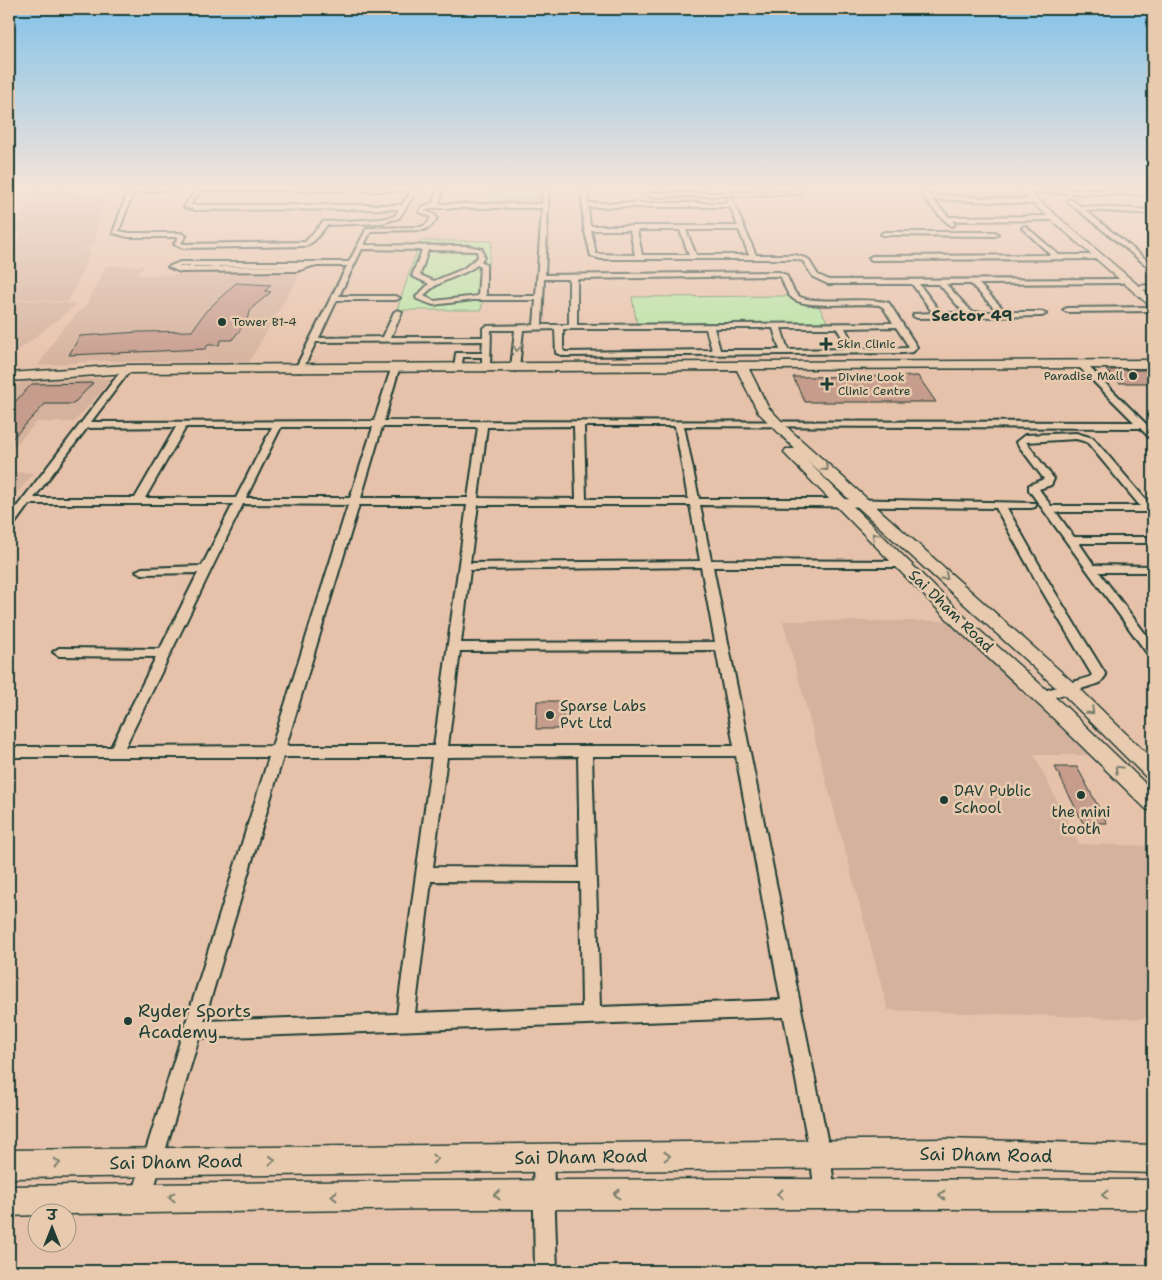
<svg xmlns="http://www.w3.org/2000/svg" width="1162" height="1280" font-family="'Shantell Sans','Playpen Sans Deva',sans-serif">
<rect width="100%" height="100%" fill="#e7c2aa"/>
<filter id="ink" filterUnits="userSpaceOnUse"><feTurbulence type="fractalNoise" baseFrequency=".02" numOctaves="2"/><feDisplacementMap in="SourceGraphic" scale="10" xChannelSelector="R" yChannelSelector="G"/><feConvolveMatrix kernelMatrix="1 2 1 2 8 2 1 2 1" color-interpolation-filters="sRGB"/></filter>
<g filter="url(#ink)">
<!-- built -->
<g fill="#d5b29d">
<path d="M64,190l39,8 -9,47 -12,3 9,3 -23,51 -59,-4v-41l12,-24 4,1 -11,-3 17,-40z"/>
<path d="M106,266h39l-9,9 164,-1 -51,88 -152,-1 -59,5 22,-35 27,-27z"/>
<path d="M9,299l68,5 -68,54z"/>
<path d="M113,378l-39,44h-37l-28,30v-59l13,-12z"/>
<path d="M9,472l25,1 -25,29z"/>
<path d="M783,621h171l146,134h-66l45,89 74,2v169l-14,4 -251,-9z"/>
</g>
<!-- green -->
<g fill="#b6e5a3" stroke="#6a916c">
<path d="M491,188h47v12l-49,1z"/>
<path d="M420,241h72l-11,69h-84z"/>
<path d="M791,296l3,4 24,5 10,18 -191,1 -5,-27z"/>
</g>
<!-- building -->
<g fill="#c69c8d" stroke="#1f3d34">
<path d="M236,283l35,2 -6,6 6,1 -19,16 -8,17 -12,15h-11l-2,5h-11l-3,4 -136,6 11,-19 59,-4 53,-1 13,-19z"/>
<path d="M1106,370h47v13h-34z"/>
<path d="M918,376l18,26h-131l-12,-25z"/>
<path d="M93,383l-20,21h-28l-36,38v-34l23,-24z"/>
<path d="M537,701h26v28h-27z"/>
<path d="M1055,767h22l30,56h-24z"/>
</g>
<g fill="none" stroke-linecap="round" stroke-linejoin="round">
<defs>
<g id="street">
<path d="M129,188h56l-52,5 -14,38 9,2h53l5,3 -5,7 3,1 121,-2 18,-20 58,-3 14,-3 4,-7 -204,1 -11,-3 12,-17 -2,-2h217l6,3 -18,27 -18,5 -54,2 -13,16 -8,5 -123,2 -9,-4 5,-7h-51l-15,-4zM202,190l205,1 4,1 -9,13h-212z"/>
<path d="M438,188h6l-5,16h103l1,-16h6l-4,87 234,-3 7,3c4,6 6,15 11,20 12,11 70,1 92,8l28,44 -4,5 -10,1 -338,3 -9,-3 -1,-24 -32,1 -4,38 -4,3 -4,-3 4,-38h-24l-1,38 -4,3 -4,-3v-11h-19l-2,13 -7,-2 2,-15h26l1,-12 -167,1 -13,27 -4,3 -4,-3 52,-103h-35l-15,5 -117,1 -12,-5 12,-5h169l18,-34 54,-1 6,-3 4,-7 -12,-5 3,-5 11,-4zM431,208h111l-6,88h-50v-31l-5,-4 3,-4 -2,-8 -14,-3 -104,-1 7,-14 53,-1 7,-4 6,-8 -2,-3 -10,-4zM362,249l60,1 -10,26 17,8 -13,13 1,2 16,6 40,-5h63l-2,25 -47,1 -4,2v9h-92l11,-25 -4,-2 -4,2 -11,25 -64,1 18,-38h59l4,-2 -4,-2h-57zM428,250l49,1 1,6 -15,12 -29,12 -14,-6zM477,265l3,1 -2,30 -44,5 -10,-5c13,-17 37,-18 53,-31zM181,266h118l-121,1zM778,276l3,1c3,7 5,16 11,21 13,12 67,4 87,7l4,2 10,16 -316,2v-46zM544,279h25v46h-27zM896,327l13,20 -2,1 -51,1 -11,-21zM714,328h59l7,22h-60zM781,328h56l11,21 -60,1zM563,329h143l6,21 -147,2 -2,-2z"/>
<path d="M581,188h6l1,15h140l-2,-5 5,-1 25,58h39l13,4 10,16 11,5 292,-1 4,2 -4,2 -142,1 27,28h36l4,2 -4,2 -125,2 -4,-2 1,-2 19,-1 -21,-29h-84l-15,-7 -10,-16 -8,-2h-194l-10,-3 -7,-28zM588,207h142l8,19h-148zM591,230h39l5,25 -39,-1zM637,230h43l9,25h-47zM686,230h53l10,25h-53zM919,284h20l25,29h-23zM946,284h25l27,28h-26z"/>
<path d="M795,188h6l-1,6 -149,3 -3,-2 3,-2 140,-1h4z"/>
<path d="M1022,189l131,2v4l-133,-3z"/>
<path d="M921,192h4l3,3 106,5 3,2 -3,2 -102,-5 17,18 103,-1 3,2 -3,2 -100,1 3,3 -3,2c-7,-4 -29,-27 -31,-34z"/>
<path d="M1068,200h4l8,6 73,4v4l-68,-4 68,55v4l-3,-1 -82,-66z"/>
<path d="M1025,226l34,29h40l3,2 -3,2 -227,1 -3,-2 3,-2 179,-1 -28,-26 -1,-1z"/>
<path d="M884,232h111l3,2 -3,2 -113,-1 -1,-1z"/>
<path d="M1153,285v4l-19,1 -4,-2 4,-2z"/>
<path d="M1153,307v4l-86,1 -4,-2 4,-2z"/>
<path d="M1081,361l3,1 69,69v8l-3,-1 -10,-10 -456,-2 15,73h141l195,4 1,2 -1,2 -4,1h-24l43,76 56,91 -6,8 -58,18 -5,-2 -2,-3 2,-3 53,-16 2,-2 -54,-91 -42,-76 -296,-3 11,55 193,1 6,3 -6,3h-191l117,587 5,40 -3,7 -7,3 -7,-3 -3,-7 -5,-40 -26,-137 -585,21 -48,160 -3,7 -7,3 -7,-3 -3,-7 138,-441h-260v-10h102l45,-90 -97,-1 -6,-4 6,-4 101,1 38,-76 -56,1 -6,-3 6,-3 60,-2 31,-62h-204l-16,22 -4,1v-10l115,-150 7,2 -40,53 283,-1 17,-52 4,-3 4,3 -15,52 750,1 -56,-56 -1,-2zM574,426l2,73 -98,-1 9,-71zM584,426h91l13,73h-102zM176,427l-41,71h-101l53,-70zM186,427h86l-36,71h-91zM281,427h92l-23,71h-104zM382,427h96l-10,71h-107zM243,504l105,1 -76,241 -147,1zM359,505h108l-33,241h-148zM478,505h212l10,56 -230,2zM701,567l14,75 -254,1 9,-73zM716,650l18,96h-286l12,-95zM578,756l2,112 -147,-1 14,-110zM592,756h144l45,244 -181,7zM283,757h149l-35,257 -193,7zM431,881l149,1 2,125 -167,6z"/>
<path d="M1076,433l17,5 60,70v3l-4,1h-93l18,25h79v6h-74l15,22 59,1v6h-54l54,72v13l-4,-1 -120,-166v-5l15,-6 -28,-37 9,-7zM1076,439l11,3 53,64h-89l-12,-17 12,-4 3,-6 -28,-37z"/>
<path d="M543,1147l7,3 3,7 4,114h-22l-2,-114 3,-7z"/>
</g>
<g id="secondary">
<path d="M1015,188h9l129,110v8l-4,-1z"/>
<path d="M1153,360v8l-404,1 19,38 23,24 285,254 77,75v20l-7,-3 -84,-84 -256,-233 164,162 96,85 87,84v20l-7,-2 -94,-92 -94,-87 -172,-175 -2,-3 2,-3h9l-37,-37 -21,-42 -610,3 -118,8v-8l118,-8z"/>
<path d="M945,1139l208,6v28l-208,-6 -936,11v-28z"/>
<path d="M724,1179l429,1v29h-715l-370,5v-2h-30v3l-29,1v-30l286,-4z"/>
</g>
</defs>
<!-- street casing -->
<use href="#street" stroke="#1f3d34" stroke-width="4"/>
<!-- secondary casing -->
<use href="#secondary" stroke="#1f3d34" stroke-width="3"/>
<!-- street -->
<use href="#street" fill="#e8cbaf" fill-rule="evenodd"/>
<!-- secondary -->
<use href="#secondary" fill="#e8cbaf" fill-rule="evenodd"/>
</g>
<!-- one-way arrows -->
<defs><path id="oneway-chevron" d="M-2-3.5L2.5 0L-2 3.5" fill="none" stroke-width="1.6" stroke-linecap="round" stroke-linejoin="round" transform="scale(1.25)"/></defs>
<g stroke="#797d6b">
<use href="#oneway-chevron" transform="translate(517 348) rotate(97)"/>
<use href="#oneway-chevron" transform="translate(825 468) rotate(42)"/>
<use href="#oneway-chevron" transform="translate(875 536) rotate(-136)"/>
<use href="#oneway-chevron" transform="translate(945 577) rotate(42)"/>
<use href="#oneway-chevron" transform="translate(1091 711) rotate(44)"/>
<use href="#oneway-chevron" transform="translate(1118 769) rotate(-136)"/>
<use href="#oneway-chevron" transform="translate(667 1156) rotate(-1)"/>
<use href="#oneway-chevron" transform="translate(435 1159) rotate(-1)"/>
<use href="#oneway-chevron" transform="translate(272 1160) rotate(-1)"/>
<use href="#oneway-chevron" transform="translate(57 1163) rotate(-1)"/>
<use href="#oneway-chevron" transform="translate(617 1194) rotate(180)"/>
<use href="#oneway-chevron" transform="translate(780 1194) rotate(180)"/>
<use href="#oneway-chevron" transform="translate(497 1195) rotate(180)"/>
<use href="#oneway-chevron" transform="translate(942 1195) rotate(-180)"/>
<use href="#oneway-chevron" transform="translate(1105 1195) rotate(-180)"/>
<use href="#oneway-chevron" transform="translate(334 1196) rotate(180)"/>
<use href="#oneway-chevron" transform="translate(172 1197) rotate(179)"/>
</g>
</g>
<!-- sky -->
<linearGradient id="sky" x2="0" y2="1"><stop stop-color="#83c3ea"/><stop offset="0.51" stop-color="#f4e4d9"/><stop offset="1" stop-color="#f4e4d9" stop-opacity="0"/></linearGradient>
<rect width="1162" height="367" fill="url(#sky)"/>
<!-- markers -->
<g fill="#1f3d34" stroke="#e8cbaf" stroke-width="2">
<circle cx="222" cy="322" r="5"/>
<path d="M823.5 336.5h5v5h5v5h-5v5h-5v-5h-5v-5h5z"/>
<circle cx="1133" cy="376" r="5"/>
<path d="M824.5 376.5h5v5h5v5h-5v5h-5v-5h-5v-5h5z"/>
<circle cx="550" cy="715" r="5"/>
<circle cx="1081" cy="795" r="5"/>
<circle cx="944" cy="800" r="5"/>
<circle cx="128" cy="1021" r="5"/>
</g>
<g text-anchor="middle" dominant-baseline="central" stroke-width="5" stroke-linejoin="round" paint-order="stroke">
<!-- far-poi labels -->
<g font-size="12" fill="#1f3d34" stroke="#e8cbaf" text-anchor="start">
<text x="232" y="322">Tower B1-4</text>
<text x="837" y="344">Skin Clinic</text>
<text x="1123" y="376" text-anchor="end">Paradise Mall</text>
<text x="838" y="377">Divine Look<tspan x="838" dy="14">Clinic Centre</tspan></text>
</g>
<!-- street labels -->
<g font-size="15" fill="#1f3d34" stroke="#e8cbaf">
<text transform="translate(951 611) rotate(44)">Sai Dham Road</text>
</g>
<!-- poi labels -->
<g font-size="15" fill="#1f3d34" stroke="#e8cbaf" text-anchor="start">
<text x="560" y="706">Sparse Labs<tspan x="560" dy="17">Pvt Ltd</tspan></text>
<text x="954" y="791">DAV Public<tspan x="954" dy="17">School</tspan></text>
<text x="1081" y="812" text-anchor="middle">the mini<tspan x="1081" dy="17">tooth</tspan></text>
</g>
<!-- far-district labels -->
<g font-size="16" font-weight="bold" fill="#1f3d34" stroke="#e8cbaf">
<text x="972" y="315">Sector 49</text>
</g>
<!-- near-poi labels -->
<g font-size="18" fill="#1f3d34" stroke="#e8cbaf" text-anchor="start">
<text x="138" y="1011">Ryder Sports<tspan x="138" dy="21">Academy</tspan></text>
</g>
<!-- near-street labels -->
<g font-size="18" fill="#1f3d34" stroke="#e8cbaf">
<text transform="translate(986 1155) rotate(1)">Sai Dham Road</text>
<text transform="translate(581 1157) rotate(-1)">Sai Dham Road</text>
<text transform="translate(176 1162) rotate(-1)">Sai Dham Road</text>
</g>
</g>
<!-- margin -->
<rect width="1162" height="1280" fill="none" stroke="#e8cbaf" stroke-width="30"/>
<rect x="15" y="15" width="1132" height="1250" fill="none" stroke="#1f3d34" stroke-width="2" filter="url(#ink)"/>
<!-- north arrow -->
<g transform="translate(52 1228)"><circle r="24" fill="#e8cbaf" stroke="#98927e"/>
<path d="M0-4L9 19L0 12L-9 19Z" fill="#1f3d34"/>
<text y="-8" font-size="14" font-weight="bold" text-anchor="middle" fill="#1f3d34">उ</text>
</g>
</svg>
